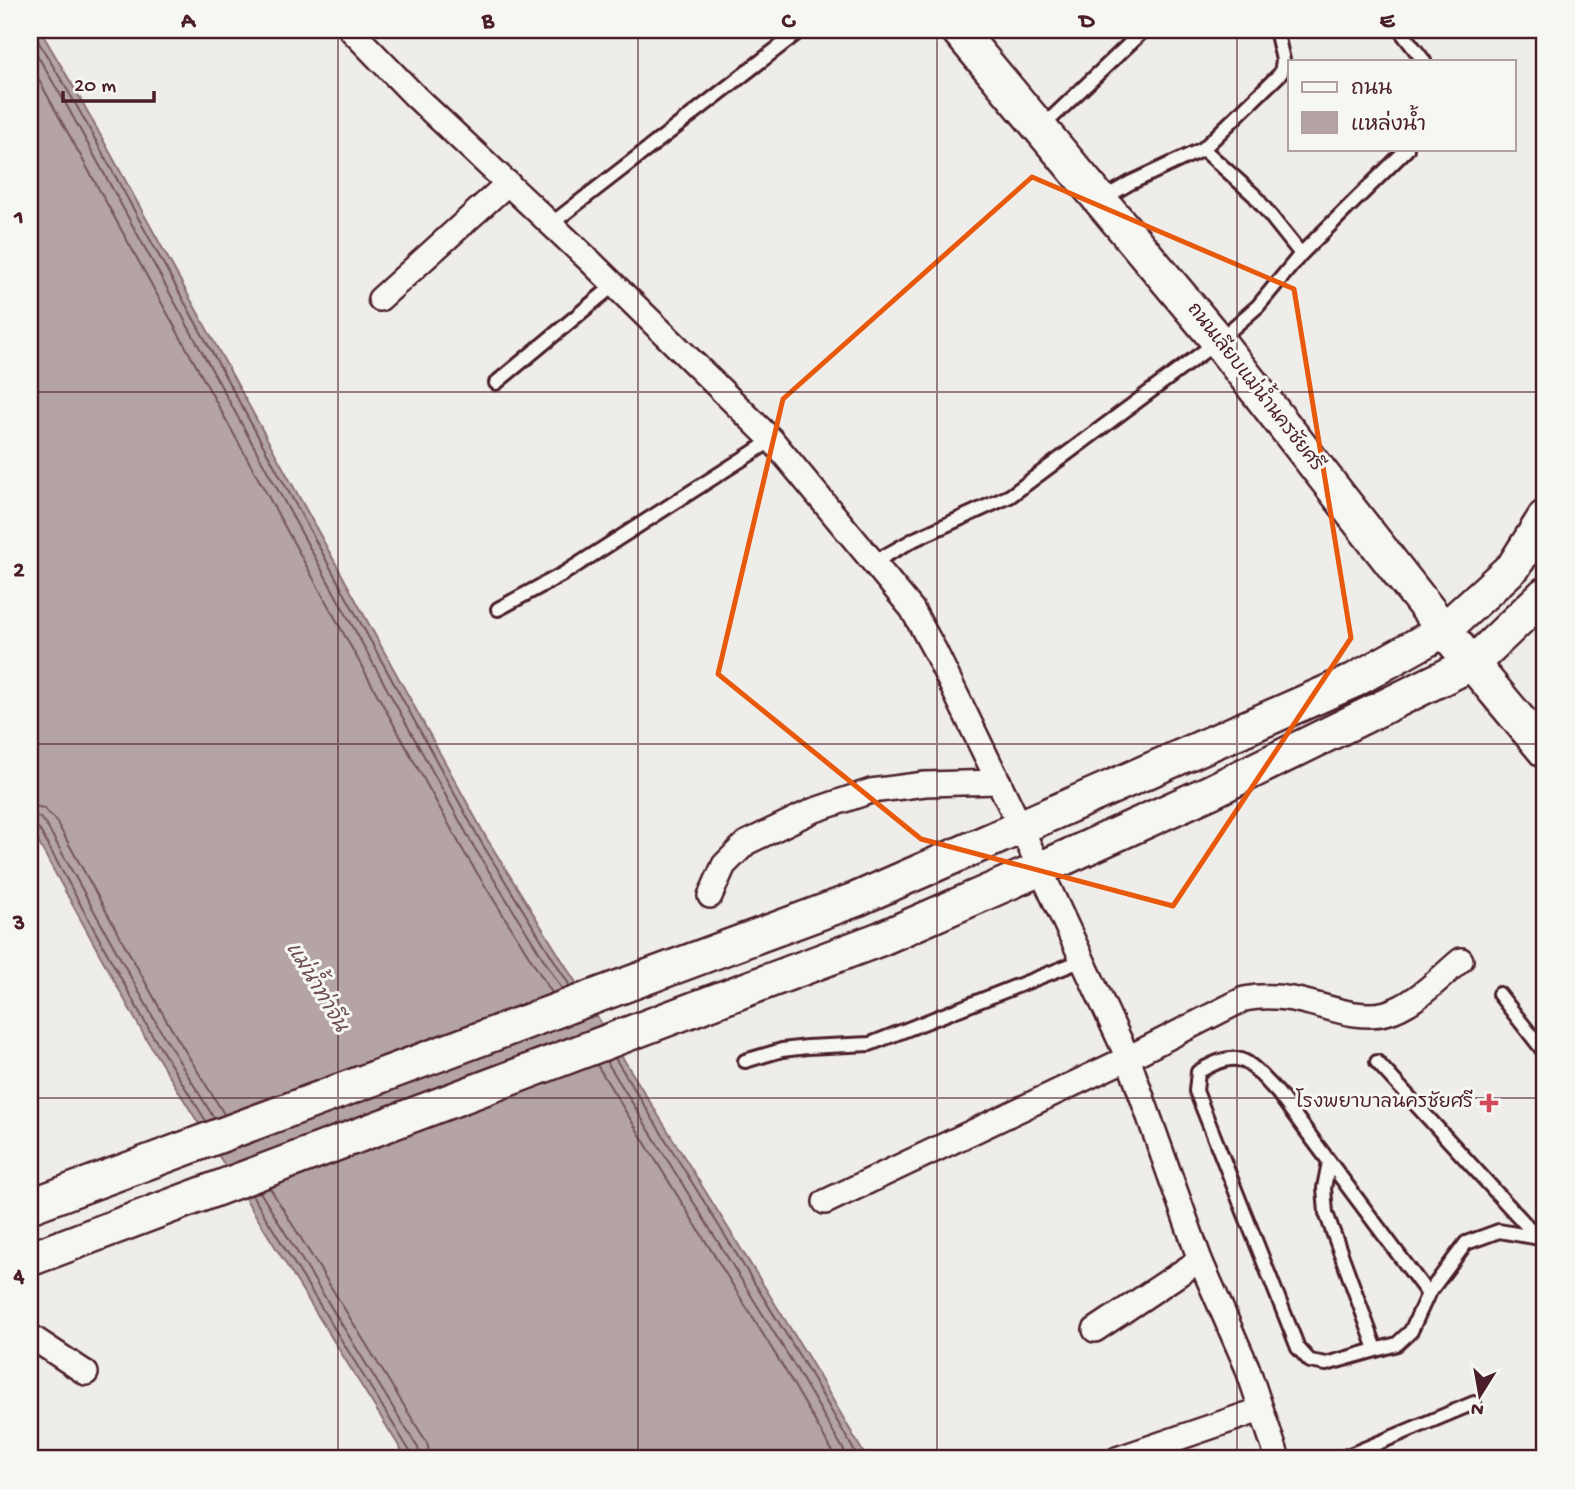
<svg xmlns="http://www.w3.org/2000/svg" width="1575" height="1489" font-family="'Gochi Hand','Playpen Sans Thai',sans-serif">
<rect width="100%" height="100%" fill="#efedea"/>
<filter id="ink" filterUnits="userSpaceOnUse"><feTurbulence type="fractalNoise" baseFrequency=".0143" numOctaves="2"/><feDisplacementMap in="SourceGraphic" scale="14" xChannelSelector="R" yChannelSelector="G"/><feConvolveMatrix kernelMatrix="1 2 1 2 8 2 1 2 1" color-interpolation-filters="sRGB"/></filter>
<g filter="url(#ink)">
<!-- water -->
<path fill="#b4a4a5" stroke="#8a6f74" stroke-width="2" d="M30,30h10l40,68 407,741 321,518 59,102h-460l-262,-422 -115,-210z"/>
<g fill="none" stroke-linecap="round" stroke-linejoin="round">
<!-- shore -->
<g stroke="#74545c" stroke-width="2">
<path d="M35,30v6l39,65 407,741 89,144"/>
<path d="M30,43l37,63 407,741 88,142"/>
<path d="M30,64l434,788 88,141"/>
<path d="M30,805l13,3 12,11 113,204 56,91"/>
<path d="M30,816l9,1 7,7 113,204 55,90"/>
<path d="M30,825l9,4 112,204 55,88"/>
<path d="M615,1058l187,302 57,99"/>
<path d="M607,1062l187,303 55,94"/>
<path d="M597,1065l188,305 52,89"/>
<path d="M270,1188l157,255 4,16"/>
<path d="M260,1192l158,256 3,11"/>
<path d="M252,1195l159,258 1,6"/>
</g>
<defs>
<g id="lane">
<path d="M1400,30l24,31"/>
<path d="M1041,128l103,-98"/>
<path d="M1203,149l51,46 47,59"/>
<path d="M1101,200l29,-17 73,-34 78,-76 2,-13 -7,-30"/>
<path d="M551,224l250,-194"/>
<path d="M496,383l118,-98"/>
<path d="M874,562l41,-23 95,-43 208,-155 40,-35 43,-52 106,-105"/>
<path d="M498,609l65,-35 209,-134"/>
<path d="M1499,994l46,59"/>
<path d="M745,1061l37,-11 25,-3 63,-3 213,-84"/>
<path d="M1377,1062l161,176"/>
<path d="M1329,1162l-5,26 2,25 50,136"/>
<path d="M1428,1294l-150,-201c-32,-34 -37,-46 -80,-21l-2,19 102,257 12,13 16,3 71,-20 14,-13 17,-37 38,-51 33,-12 46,8"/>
<path d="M1340,1459l134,-56"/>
</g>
<g id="street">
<path d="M351,30l64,66 175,165 182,179 140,169 23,42 86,177 107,230 72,202 47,107 31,92"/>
<path d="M380,299l128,-116"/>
<path d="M710,896l14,-31 22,-22 66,-32 59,-20 54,-7 74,-2"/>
<path d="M825,1202l303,-144 116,-59c16,-3 31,-3 48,0 30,5 64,22 94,14 29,-8 53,-35 75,-53"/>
<path d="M1095,1330l105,-70"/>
<path d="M30,1336l56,37"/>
<path d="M1117,1459l143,-49"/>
</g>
<g id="secondary">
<path d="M958,30l260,311 226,289 101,121"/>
<path d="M30,1206l827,-307 496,-218 91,-51 70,-64 31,-49"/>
<path d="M30,1259l850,-320 160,-70 170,-77 263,-129 72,-69"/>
</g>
</defs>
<!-- lane casing -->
<use href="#lane" stroke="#4a1f2b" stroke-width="18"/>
<!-- street casing -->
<use href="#street" stroke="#4a1f2b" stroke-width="28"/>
<!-- secondary casing -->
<use href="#secondary" stroke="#4a1f2b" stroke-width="38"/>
<!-- lane -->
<use href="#lane" stroke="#f6f6f2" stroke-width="12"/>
<!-- street -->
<use href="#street" stroke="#f6f6f2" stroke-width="23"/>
<!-- secondary -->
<use href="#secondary" stroke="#f6f6f2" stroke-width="33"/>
</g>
</g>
<!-- marked area -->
<path fill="none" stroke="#e8590c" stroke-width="5" stroke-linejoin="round" d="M1032,177l262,112 57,349 -178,268 -252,-67 -203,-165 65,-275z"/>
<!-- grid -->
<path fill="none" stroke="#4a1f2b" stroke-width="2" stroke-opacity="0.55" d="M338,30v1429M638,30v1429M937,30v1429M1237,30v1429M30,392h1515M30,744h1515M30,1098h1515"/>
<!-- markers -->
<path fill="#d1495b" stroke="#f6f6f2" stroke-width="2.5" d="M1485.5 1092.5h7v7h7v7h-7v7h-7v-7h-7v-7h7z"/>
<g text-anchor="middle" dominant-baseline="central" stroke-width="6" stroke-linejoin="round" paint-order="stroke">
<!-- street labels -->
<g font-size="19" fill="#4a1f2b" stroke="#f6f6f2">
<text transform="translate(1254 388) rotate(52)">ถนนเลียบแม่น้ำนครชัยศรี</text>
</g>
<!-- poi labels -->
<g font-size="19" fill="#4a1f2b" stroke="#f6f6f2" text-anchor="end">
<text x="1473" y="1103">โรงพยาบาลนครชัยศรี</text>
</g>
<!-- water labels -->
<g font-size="21" font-style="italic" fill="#6f4e56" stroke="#f6f6f2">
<text transform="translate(315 988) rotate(59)">แม่น้ำท่าจีน</text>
</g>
</g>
<!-- margin -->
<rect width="1575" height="1489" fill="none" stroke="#f6f6f2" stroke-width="77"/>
<!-- legend -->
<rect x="1288" y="60" width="228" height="91" fill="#f6f6f2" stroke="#b1a0a2" stroke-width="2"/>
<rect x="1302" y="82" width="35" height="10" fill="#f6f6f2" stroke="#b1a0a2" stroke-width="2"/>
<text x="1351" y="94" font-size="21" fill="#4a1f2b">ถนน</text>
<rect x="1302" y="112" width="35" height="21" fill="#b4a4a5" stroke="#b1a0a2" stroke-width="2"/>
<text x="1351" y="130" font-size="21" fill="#4a1f2b">แหล่งน้ำ</text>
<!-- north arrow -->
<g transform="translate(1480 1395) rotate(191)" stroke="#f6f6f2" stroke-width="5" paint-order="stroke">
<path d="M0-5L12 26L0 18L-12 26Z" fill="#4a1f2b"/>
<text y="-10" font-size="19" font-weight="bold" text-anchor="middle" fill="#4a1f2b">N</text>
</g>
<!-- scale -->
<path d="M63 91v10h91v-10" fill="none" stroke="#4a1f2b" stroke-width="3.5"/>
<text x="74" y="91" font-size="21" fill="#4a1f2b" stroke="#f6f6f2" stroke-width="5" paint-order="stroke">20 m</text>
<rect x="38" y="38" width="1498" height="1412" fill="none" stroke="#4a1f2b" stroke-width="2.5"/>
<g font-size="23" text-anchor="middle" font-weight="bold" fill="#4a1f2b">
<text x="188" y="27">A</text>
<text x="488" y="27">B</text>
<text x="788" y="27">C</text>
<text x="1087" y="27">D</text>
<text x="1387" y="27">E</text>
<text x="19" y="223">1</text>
<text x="19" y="576">2</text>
<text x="19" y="929">3</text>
<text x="19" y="1282">4</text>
</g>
</svg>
